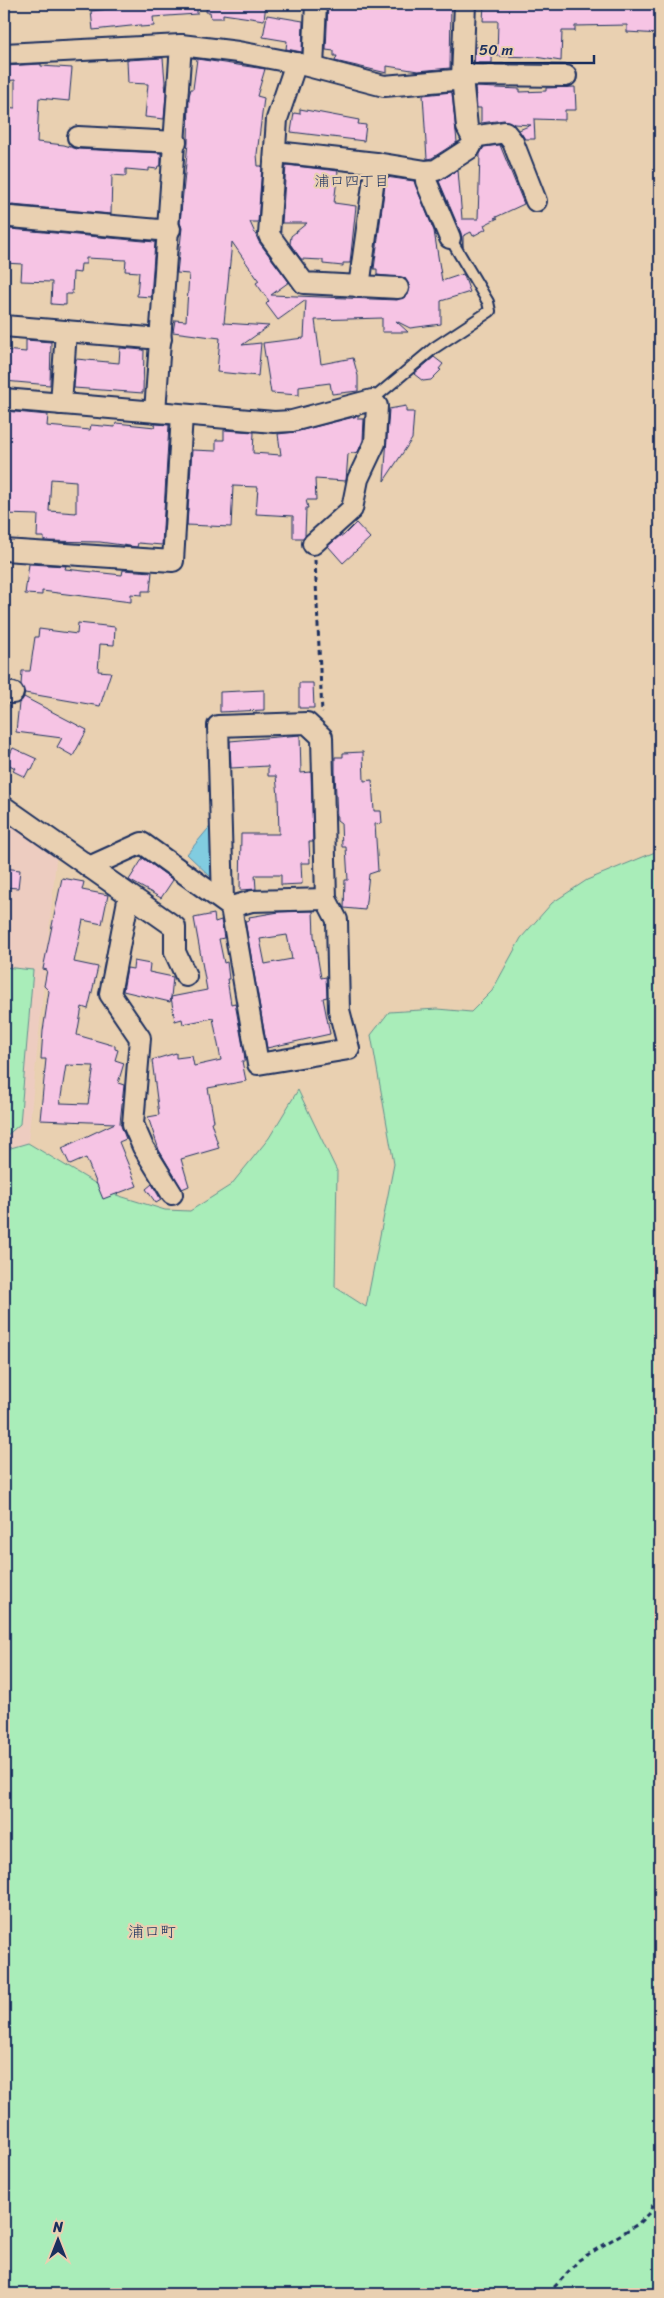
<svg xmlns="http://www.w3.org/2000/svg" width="664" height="2298" font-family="Sriracha,'Klee One',sans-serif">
<rect width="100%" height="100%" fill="#e9d0b1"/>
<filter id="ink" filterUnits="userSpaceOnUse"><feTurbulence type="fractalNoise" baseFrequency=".02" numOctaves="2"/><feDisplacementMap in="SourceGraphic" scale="10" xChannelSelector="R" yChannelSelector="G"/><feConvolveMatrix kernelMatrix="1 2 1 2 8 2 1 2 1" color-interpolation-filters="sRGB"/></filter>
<g filter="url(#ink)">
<!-- built -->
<path fill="#edccc0" d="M4,818l53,32 -29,293 -20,7h-4z"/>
<!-- green -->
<g fill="#a9edb9" stroke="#628e8c">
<path d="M660,850v1444h-656v-1144l24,-7 85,51 52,16 25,1 41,-26 38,-47 29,-48 39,81 -2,116 31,20 28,-143 -23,-129 18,-23 48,-3 34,3 21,-21 29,-53 31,-35 35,-23z"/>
<path d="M4,967l29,3 -13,154 -16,14z"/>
</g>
<!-- water -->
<path fill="#81cce0" stroke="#588dac" d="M213,823v56l-26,-25z"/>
<!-- building -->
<g fill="#f6c4e4" stroke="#1b2f5e" fill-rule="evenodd">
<path d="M138,4h59v10l-44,3 1,9 -14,1v-2l-47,5 -2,-19 47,-5z"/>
<path d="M207,4h59l-2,16 -41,-6v4h-12l-1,-6h-4z"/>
<path d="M328,4h123l-1,64 -32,3 -31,-5v7l-52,-12 2,-5h-3v-5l-8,-1z"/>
<path d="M484,4h176v30l-33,-2v-7l-52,1v5h-13l-1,30 -26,-4 -38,-1 1,-35h-15z"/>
<path d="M267,15l36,6 -1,31 -16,-3 1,-8 -24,-4z"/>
<path d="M475,47h17v16h-18z"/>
<path d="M163,58l3,36 -2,25 -19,-2 3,-33 -20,-1 -1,-23z"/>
<path d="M197,59l68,10 -8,27 7,2 -7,56 1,12h4l-4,56h-8l9,20 30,40 -18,13 126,5 11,-5 2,-7 -5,-10 -28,-3v-6h-3l12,-92 28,4 20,50 8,50 21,-7 1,2 6,16 -29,9v23l-31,4 -14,-7 12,11h-26v-14l-67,2 6,44 32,-6 5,18v15l-26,3 -2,-11 -31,4v8l-28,-2 -8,-50 41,-5 2,-38 -28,20 -12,-16 3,-3 -13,-18 3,-2 -27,-39 -8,81 45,3 -27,19 19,-2 -3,33 -41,-4 3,-34 -47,-6 2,-12 11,1 3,-47 -12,-1 5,-45 -2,-5 8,-80 1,-47 2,-7h2z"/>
<path d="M41,64v2l31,2 -3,33 -30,-3 -2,44 27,3 13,4 84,4v13h-3l-1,3 -8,-1v3l-23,-2v7l-14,-1 -1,39 -99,-9 -8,3v-101l11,1v-28l-11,1v-15z"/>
<path d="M475,87l45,2v3l26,-1v-3l29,-1 1,23h-11v10l-31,-1 1,20h-10l-6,-9 12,-5 -17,-1 -10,-4 -23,3v-15h-4z"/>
<path d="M452,92l5,50 -25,16 -5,1 -4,-64z"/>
<path d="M300,109l59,11 -1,4 8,1 -2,16 -73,-9 3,-19 6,1z"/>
<path d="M500,145l24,59 -30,14h4l-14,7 2,4 -13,7 -2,-4 -8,4v11l-2,-14 -22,-52 19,-11 4,49h16l2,-65 4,-7z"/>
<path d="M286,165l52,6 -4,32 22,3 -6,57h-7v3l-20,-2v-4l-22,-1 -11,-15 1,-8 16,-13h-25z"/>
<path d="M4,226l6,3 145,13 -4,55 -14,-1 2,-24 -14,-1 1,-11 -40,-2v6h-5l-1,9 -7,-1 -1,22h-6v11l-15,-1 1,-22 -31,-1 1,-17 -18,-1z"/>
<path d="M26,340l25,2 -1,43 -46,-4v-31l22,2z"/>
<path d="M120,348l24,2 -1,43 -69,-5 2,-29 43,4z"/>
<path d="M434,357l9,7 -4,5 2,1 -10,10 -8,1 -9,-7z"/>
<path d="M406,406v6h8l-2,27 -28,42 5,-72z"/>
<path d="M4,411l44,4 -1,11 43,4 1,-5 24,2 1,-4 39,4v-3l14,1 -7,120 -24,-2 -1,4 -37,-5 -56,-1v-4h-7l1,-22 -34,-1zM51,479l25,2v32l-27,-2z"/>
<path d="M358,416v3h6l-1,21 -5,12 -10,2 -2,27 -31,-2 1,21h-10l2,8h-2l-1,27 -2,3h-10v-22l-37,-2 2,-27 -25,-1 -2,41 -44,-2 5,-75 24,1v-11h8v-10l30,2 -1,21 28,2 -3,-21 17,-2z"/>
<path d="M356,523l14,15 -27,25 -15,-17 14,-12v3z"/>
<path d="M29,564l37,2 -1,3 57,6 1,-5 29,2 -2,19h-8v4l-11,-1v8l-89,-11v4l-17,-1z"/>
<path d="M78,623l37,4 -1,18 -14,-1 -2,27 13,1 -11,34 -75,-13 -4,-8 1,-14h8l5,-34h3l1,-8 38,5z"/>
<path d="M299,683h14l1,25h-15z"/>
<path d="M264,690v20l-44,2v-20z"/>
<path d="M24,697l63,33 -14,26 -16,-9 5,-9 -46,-6 3,-29z"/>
<path d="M300,735l1,38 10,-1 2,70h-4l1,21h-9l1,21 -21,1v-10h-26l1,14 -16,1 1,-56h38l-1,-38 -2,-20h-8v-10l-37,2 -1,-27z"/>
<path d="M13,748l24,11 -5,11 -3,-1 -4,8 -12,-6 2,-3 -7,-4 1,-3 -2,-1z"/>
<path d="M363,752l1,29 8,-1 2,31h7l1,12 -7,1 3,47 -9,3 -4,36 -21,-2 1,-28h3l-2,-33h-4l-1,-24 -4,-3 -2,-49v-14h8v-4z"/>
<path d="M143,858l30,22 -12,18 -32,-18z"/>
<path d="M4,868l16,2 -2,18 -14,-1z"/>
<path d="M62,878l22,4 -2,8 26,5 -6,29 -19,-4 -9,42 24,5 -10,42 -6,-2 -5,28 38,11v3l3,1 -3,10 9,3 -6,20 6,2 -4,38 6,16 -7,3 18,44 -34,13 -17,-41 -16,7 -8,-17 53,-25 -75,-3 6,-61h-5l2,-28 6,-40 -5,-5 3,-16 -4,-1zM66,1065l28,1 -6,38 -28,-1z"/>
<path d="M313,911l1,25 7,42 5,-1 1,20 -4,1 7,36 -63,14 -22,-127 5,-1 -1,-3 30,-5zM287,935l5,24 -27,5 -5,-25z"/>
<path d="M214,914l1,8 6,-2 3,18 -5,1 5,24 3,-1 2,17h-2l4,25 4,-1 9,49 1,9h-3l4,20 -38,7 6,33 -3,1 8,26 -38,11 8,27 -7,3 -23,-39 -11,-33 11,-2 -7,-55 24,-7v5l16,-2 2,10 27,-6 -8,-42 -30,6 -1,-5 -7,2 -4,-24 -1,5 -47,-11 4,-23 6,1 1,-8 16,3 -1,8 24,5 -2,20 36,-7 -13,-72z"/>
<path d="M152,1184l9,16 -5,3 -10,-14z"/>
</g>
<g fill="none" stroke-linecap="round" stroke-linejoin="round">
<defs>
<path id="lane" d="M372,400l62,-52 56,-37 -2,-9 -38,-64"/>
<g id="street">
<path d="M4,54l177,-9 57,7 58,11 88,23 70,-6 18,-5 94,1"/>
<path d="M296,63l-19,56 -8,116 35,48 94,5"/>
<path d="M313,67l3,-63"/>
<path d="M78,137l98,5"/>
<path d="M472,137l33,-5 8,10 23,59"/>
<path d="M276,152l100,11 50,8 10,-1 34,-22 3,-6 -1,-5 -5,-10 -5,-50 3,-73"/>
<path d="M426,171v10l24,57"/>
<path d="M11,217l148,13 11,-1"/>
<path d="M359,287l17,-124"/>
<path d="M4,326l157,13"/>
<path d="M4,399l270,23 18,-1 80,-21 5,6 -2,37 -17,36 -6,30 -39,35"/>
<path d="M61,404l5,-73"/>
<path d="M155,412l26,-367"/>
<path d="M4,550l169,11 9,-146"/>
<path d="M4,692l9,1"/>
<path d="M4,807l171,120v25l11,24"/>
<path d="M89,867l53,-24 89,64 27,157 91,-15 -10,-39 -2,-90 -11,-21 -74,2 -21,6"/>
<path d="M129,895l-19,99 30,44 -7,86 10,23 29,47"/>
<path d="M223,900l-5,-174 89,-3 15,14 4,162"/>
</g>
</defs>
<!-- lane casing -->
<use href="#lane" stroke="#1b2f5e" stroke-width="14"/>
<!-- street casing -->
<use href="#street" stroke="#1b2f5e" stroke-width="24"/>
<!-- path -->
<g stroke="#1b2f5e" stroke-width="3" stroke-dasharray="5 4" stroke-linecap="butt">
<path d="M315,560l7,153"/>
<path d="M548,2294l31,-34 59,-36 11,-11 11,-23"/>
</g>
<!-- lane -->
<use href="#lane" stroke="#e9d0b1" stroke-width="10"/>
<!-- street -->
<use href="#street" stroke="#e9d0b1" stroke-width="20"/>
</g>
</g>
<g text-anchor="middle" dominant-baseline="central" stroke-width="4.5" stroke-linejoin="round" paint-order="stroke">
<!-- neighbourhood labels -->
<g font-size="15" fill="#1b2f5e" stroke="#e9d0b1">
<text x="352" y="181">浦口四丁目</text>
</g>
<!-- quarter labels -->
<g font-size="16" fill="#1b2f5e" stroke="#e9d0b1">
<text x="152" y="1931">浦口町</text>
</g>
</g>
<!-- margin -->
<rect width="664" height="2298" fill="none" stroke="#e9d0b1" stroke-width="20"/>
<rect x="10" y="10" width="644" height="2278" fill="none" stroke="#1b2f5e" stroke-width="2" filter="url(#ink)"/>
<!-- north arrow -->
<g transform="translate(58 2240)" stroke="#e9d0b1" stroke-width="4" paint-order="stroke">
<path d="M0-4L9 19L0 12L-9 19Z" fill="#1b2f5e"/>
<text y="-8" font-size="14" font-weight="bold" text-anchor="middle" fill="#1b2f5e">N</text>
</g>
<!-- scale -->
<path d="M472 55v8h122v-8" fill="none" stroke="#1b2f5e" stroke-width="2.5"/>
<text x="479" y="55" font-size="15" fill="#1b2f5e" stroke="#e9d0b1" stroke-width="4" paint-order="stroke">50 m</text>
</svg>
